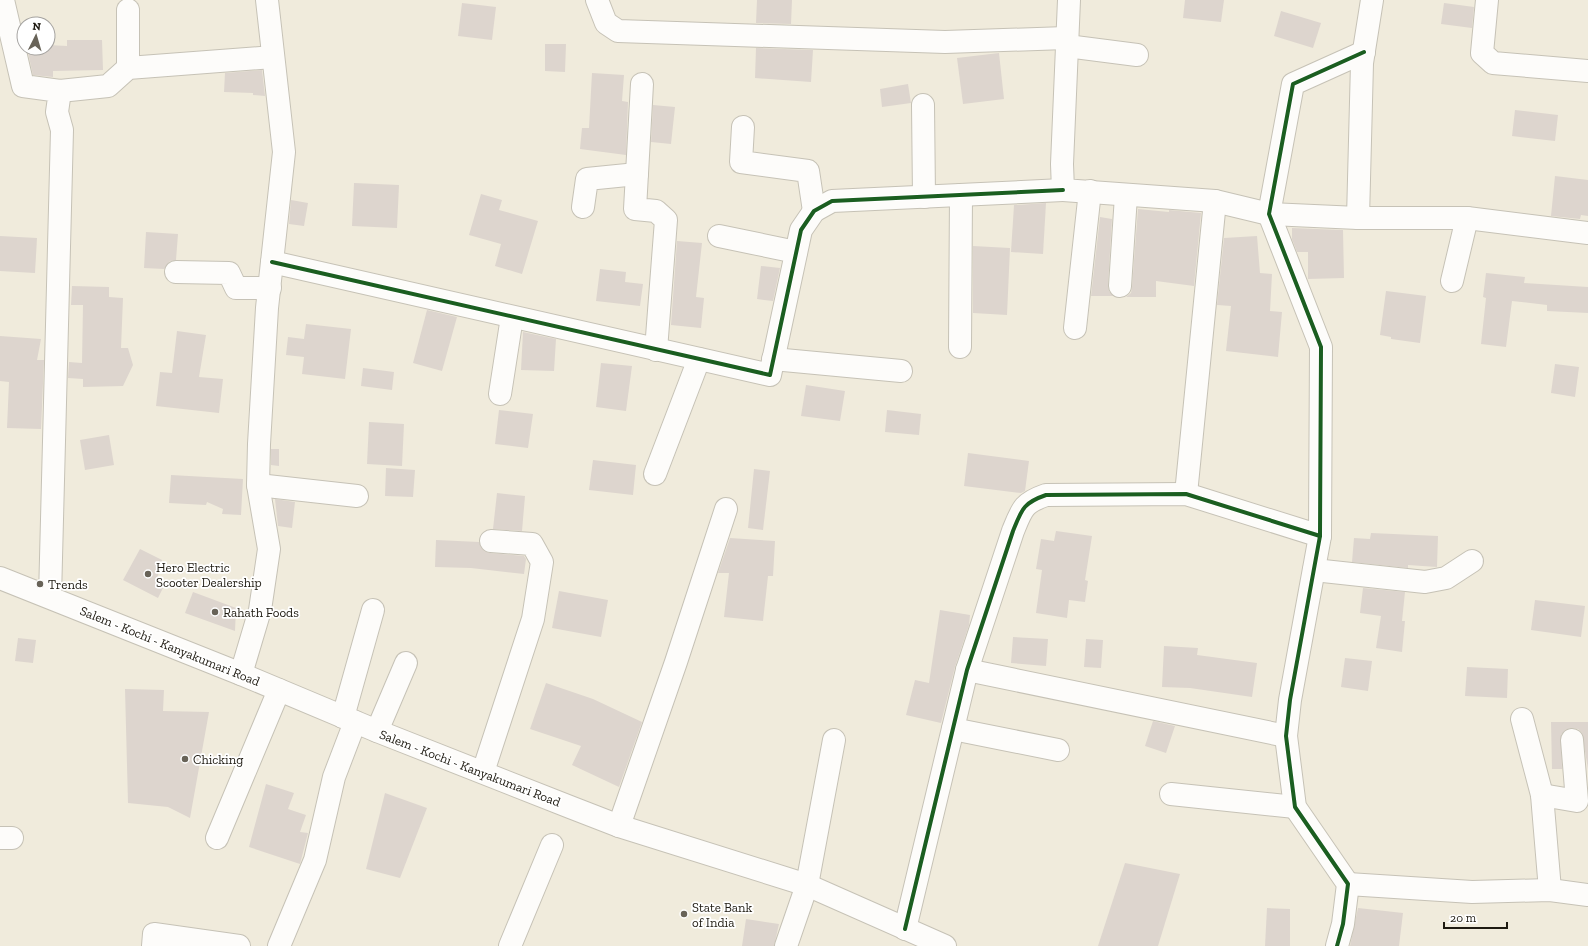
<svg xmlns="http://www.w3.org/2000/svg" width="1588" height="946" font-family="'Zilla Slab',serif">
<rect width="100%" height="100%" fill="#f0ebdc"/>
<!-- building -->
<g fill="#ddd5ce">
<path d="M757,0h35l-1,24 -35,-1z"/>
<path d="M1185,0h39l-3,22 -38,-4z"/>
<path d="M462,3l34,4 -4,33 -34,-4z"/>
<path d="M1444,3l30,4 -2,21 -31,-4z"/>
<path d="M1281,11l40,12 -8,25 -39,-12z"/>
<path d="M67,40h35l1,30 -50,1v6l-20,-2 -6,-27h21v-3l19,1z"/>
<path d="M545,44h21l-1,28 -20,-1z"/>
<path d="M756,48l57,2 -2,32 -56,-4z"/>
<path d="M999,53l5,46 -41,5 -6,-46z"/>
<path d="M262,70l3,26 -12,-1v-2l-29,-1 1,-19z"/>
<path d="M592,73l32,2 -2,26 6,1 -2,53 -46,-6 2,-21h7z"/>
<path d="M908,84l3,19 -29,4 -2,-18z"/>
<path d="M653,105l22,2 -4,37 -20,-2z"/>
<path d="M1515,110l43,5 -3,26 -43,-5z"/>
<path d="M1555,176l33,4v36l-7,-1 -1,4 -29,-3z"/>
<path d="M354,183l45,2 -2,43 -45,-2z"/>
<path d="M481,194l21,6 -3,10 39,11 -16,53 -27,-8 6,-22 -32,-9z"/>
<path d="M291,200l17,3 -4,23 -15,-2z"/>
<path d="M1046,203l-3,51 -32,-2 3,-47z"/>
<path d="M1138,209l31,3v-2l32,3 -7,73 -38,-5v16h-30l5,-4 1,-6z"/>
<path d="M1100,217l12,2 -4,66 1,6 4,5h-22z"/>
<path d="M1292,228l51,2 1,48 -36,1v-27h-11l-5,-13z"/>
<path d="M146,232l32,2 -2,26 -6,1 -6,8 -20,-1z"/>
<path d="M0,236l37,2 -2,35 -35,-2z"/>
<path d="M1257,236l3,37 12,1 -2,37 12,1 -4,45 -52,-6 5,-45 -14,-1 7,-67z"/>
<path d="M677,241l25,2 -6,54 8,1 -3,30 -30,-3z"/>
<path d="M973,246l37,2 -3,67 -34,-2z"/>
<path d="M761,266l19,2 -7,33 -16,-2z"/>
<path d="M600,269l26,3 -1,10 18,2 -3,22 -44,-5z"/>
<path d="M1486,273l39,4 -1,6 64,4v26l-41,-2v-6l-35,-4 -6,46 -25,-3 5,-46 -3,-1z"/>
<path d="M72,286l37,1v10l14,1 -2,50h7l5,17 -10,21 -40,1v-8l-15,-1 1,-16 13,1 1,-58h-12z"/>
<path d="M1386,291l40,5 -6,47 -29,-4v-2l-11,-2z"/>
<path d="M427,310l30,7 -15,54 -29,-8z"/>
<path d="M306,324l45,5 -6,50 -43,-5 2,-17 -18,-2 2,-18 16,2z"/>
<path d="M177,331l29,4 -7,42 24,2 -4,34 -63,-7 4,-34 12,1z"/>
<path d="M523,332l33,7 -2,32 -33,-1z"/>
<path d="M0,336l41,3 -4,21h7l-3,69 -34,-1 2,-46 -9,-1z"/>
<path d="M601,363l31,3 -6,45 -30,-4z"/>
<path d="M1555,364l24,3 -4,30 -24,-4z"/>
<path d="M363,368l31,4 -2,18 -31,-4z"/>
<path d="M806,385l39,6 -5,30 -39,-5z"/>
<path d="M499,410l34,4 -5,34 -33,-4z"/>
<path d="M887,410l34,4 -2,21 -34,-3z"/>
<path d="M369,422l35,2 -2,42 -35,-2z"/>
<path d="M109,435l5,30 -29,5 -5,-30z"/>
<path d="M271,449h8v17l-8,-1z"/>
<path d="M968,453l61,8 -4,30 -4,2 -57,-7z"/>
<path d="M593,460l43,5 -3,30 -44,-5z"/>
<path d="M386,468l29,2 -2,27 -28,-1z"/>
<path d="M754,469l16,2 -7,59 -15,-2z"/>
<path d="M171,475l72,4 -2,36 -19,-1 1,-5 -16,-7 -1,3 -37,-2z"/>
<path d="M497,493l28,3 -3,35 -29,-2z"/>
<path d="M275,499l20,3 -3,26 -14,-2z"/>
<path d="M1056,531l36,5 -7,44 3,1 -3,21 -16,-2 -2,18 -31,-5 6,-43 -6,-1 5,-30 13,2z"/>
<path d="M1371,533l67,3 -1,31 -29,-2v3l-56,-6 2,-24 16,1z"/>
<path d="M730,538l45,3 -2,35h-5l-5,45 -39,-4 5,-44h-11z"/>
<path d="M436,540l43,2 5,9 6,2 34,3 2,3 -2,15 -53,-6 -36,-1z"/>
<path d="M140,549l22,11 -5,19 9,3 -8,16 -35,-18z"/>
<path d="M1363,588l42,4 -3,29h3l-3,31 -26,-4 5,-32 -21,-3z"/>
<path d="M559,591l49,9 -7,37 -49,-9z"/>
<path d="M193,592l43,16 -1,23 -50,-18z"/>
<path d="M1535,600l50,6 -4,31 -50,-7z"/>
<path d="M940,610l30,5 -1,10 -14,42 -14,56 -35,-8 9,-35 14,3z"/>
<path d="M1013,637l35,2 -2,27 -35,-3z"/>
<path d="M18,638l18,2 -3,23 -18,-2z"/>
<path d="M1086,639l17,1 -2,28 -17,-1z"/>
<path d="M1164,646l34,2 -1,7 60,8 -5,34 -62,-9 -28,-1z"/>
<path d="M1345,658l27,3 -4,30 -27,-4z"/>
<path d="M1467,667l41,2 -1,29 -42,-2z"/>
<path d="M546,683l47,16 49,23 -23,65 -47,-22 9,-19 -51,-17z"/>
<path d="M125,689l39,1 -1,21 46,1 -19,106 -22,-11 -40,-4z"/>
<path d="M1153,721l22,5 -9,27 -21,-7z"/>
<path d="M1551,722h37v47l-6,-36 -4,-4 -7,-1 -6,2 -4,5 1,34h-10z"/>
<path d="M266,784l28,9 -6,16 18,6 -6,17 8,1 -8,31 -51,-17z"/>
<path d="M385,793l42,15 -27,70 -34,-9z"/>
<path d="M1125,863l55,11 -22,72h-60z"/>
<path d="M1267,908l23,1v37h-25z"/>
<path d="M1358,908l45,5 -4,33h-49z"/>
<path d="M746,919l33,5 -5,22h-32z"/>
</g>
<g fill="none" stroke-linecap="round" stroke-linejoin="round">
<defs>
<g id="minor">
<path d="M3,0l20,86 37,5 -3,21 5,18 -12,467"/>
<path d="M597,0l9,23 12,8 327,11 121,-4"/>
<path d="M1069,0l-7,164 1,26 152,11 54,13 89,4h109l121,15"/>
<path d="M1487,0l-5,53 11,10 95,8"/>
<path d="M128,10v58"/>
<path d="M1067,46l70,9"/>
<path d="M642,84l-7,125 21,2 10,9 -10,130"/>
<path d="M60,91l48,-5 20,-18 145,-11"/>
<path d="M923,105l1,92"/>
<path d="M743,127l-2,35 67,9 6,40"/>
<path d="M583,207l4,-28 50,-5"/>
<path d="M1358,218l4,-155 10,-63"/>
<path d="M719,236l77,16"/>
<path d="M272,262l498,113 31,-145 13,-19 18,-10 231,-11"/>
<path d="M176,272l53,1 7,15h34"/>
<path d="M1452,281l15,-63"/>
<path d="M1120,286l6,-90"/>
<path d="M1075,328l15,-137"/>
<path d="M960,347l1,-152"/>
<path d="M773,359l128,12"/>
<path d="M500,394l12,-77"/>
<path d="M655,474l44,-115"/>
<path d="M258,485l99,11"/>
<path d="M1186,494l29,-293"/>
<path d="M1314,570l111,12 21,-4 26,-17"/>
<path d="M967,670l319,66"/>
<path d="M241,674l19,-64 9,-61 -11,-64 1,-41 8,-136 17,-156 -17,-152"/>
<path d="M343,717l30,-107"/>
<path d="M1522,719l20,76 8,95"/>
<path d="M953,729l105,21"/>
<path d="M377,731l29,-68"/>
<path d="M483,772l50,-153 9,-57 -10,-18 -41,-3"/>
<path d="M1171,794l124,13"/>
<path d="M1542,795l35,6 -5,-61"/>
<path d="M619,826l57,-164 50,-153"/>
<path d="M0,838h12"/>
<path d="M217,838l62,-148"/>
<path d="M1348,884l124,8 78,-2 38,5"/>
<path d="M905,929l62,-259 46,-139c9,-22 10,-28 33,-36l140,-1 134,42"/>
<path d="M153,946l1,-12 85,12"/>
<path d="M279,946l36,-86 19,-83 21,-55"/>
<path d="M510,946l42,-101"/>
<path d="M786,946l21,-61 27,-145"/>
<path d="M1337,946l6,-22 5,-40 -53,-77 -9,-71 4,-36 30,-164 1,-189 -52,-133 24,-130 71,-32"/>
</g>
<path id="primary" d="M0,578l241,96 136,57 193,76 49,19 188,59 138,61"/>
</defs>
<!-- minor casing -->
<use href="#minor" stroke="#c6c2b6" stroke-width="24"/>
<!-- primary casing -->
<use href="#primary" stroke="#c6c2b6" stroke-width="24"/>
<!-- minor -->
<use href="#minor" stroke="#fdfcfa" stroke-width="22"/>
<!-- primary -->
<use href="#primary" stroke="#fdfcfa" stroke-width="22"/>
<defs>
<g id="cycleway">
<path d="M272,262l498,113 31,-145 13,-19 18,-10 231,-11"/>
<path d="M905,929l62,-259 46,-139c9,-22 10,-28 33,-36l140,-1 134,42"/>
<path d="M1337,946l6,-22 5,-40 -53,-77 -9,-71 4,-36 30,-164 1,-189 -52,-133 24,-130 71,-32"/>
</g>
</defs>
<!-- cycleway casing -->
<use href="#cycleway" stroke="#fff" stroke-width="6"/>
<!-- cycleway -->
<use href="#cycleway" stroke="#1b5e20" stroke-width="4"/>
</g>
<!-- markers -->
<g fill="#686358" stroke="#fff" stroke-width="1.5">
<circle cx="148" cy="574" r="4"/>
<circle cx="40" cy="584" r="4"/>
<circle cx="215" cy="612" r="4"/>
<circle cx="185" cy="759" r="4"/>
<circle cx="684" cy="914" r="4"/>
</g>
<g text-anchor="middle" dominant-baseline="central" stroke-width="3.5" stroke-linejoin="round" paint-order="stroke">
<!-- poi labels -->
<g font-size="13" fill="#1e1a11" stroke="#fff" text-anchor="start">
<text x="156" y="567">Hero Electric<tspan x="156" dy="15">Scooter Dealership</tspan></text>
<text x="48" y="584">Trends</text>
<text x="223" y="612">Rahath Foods</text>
<text x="193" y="759">Chicking</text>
<text x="692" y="907">State Bank<tspan x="692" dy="15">of India</tspan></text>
</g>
<!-- street labels -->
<g font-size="13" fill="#1e1a11" stroke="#fff">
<text transform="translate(170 646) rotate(22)">Salem - Kochi - Kanyakumari Road</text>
<text transform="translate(470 768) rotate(21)">Salem - Kochi - Kanyakumari Road</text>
</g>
</g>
<!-- north arrow -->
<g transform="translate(36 36) rotate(5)"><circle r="19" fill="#ffffff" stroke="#a5a3a0"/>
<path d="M0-3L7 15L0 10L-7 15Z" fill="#686358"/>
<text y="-6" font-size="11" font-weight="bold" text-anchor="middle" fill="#1e1a11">N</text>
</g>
<!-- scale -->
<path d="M1444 922v6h63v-6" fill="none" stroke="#1e1a11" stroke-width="2"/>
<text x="1450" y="922" font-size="12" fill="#1e1a11" stroke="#ffffff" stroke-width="3" paint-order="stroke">20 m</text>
</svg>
